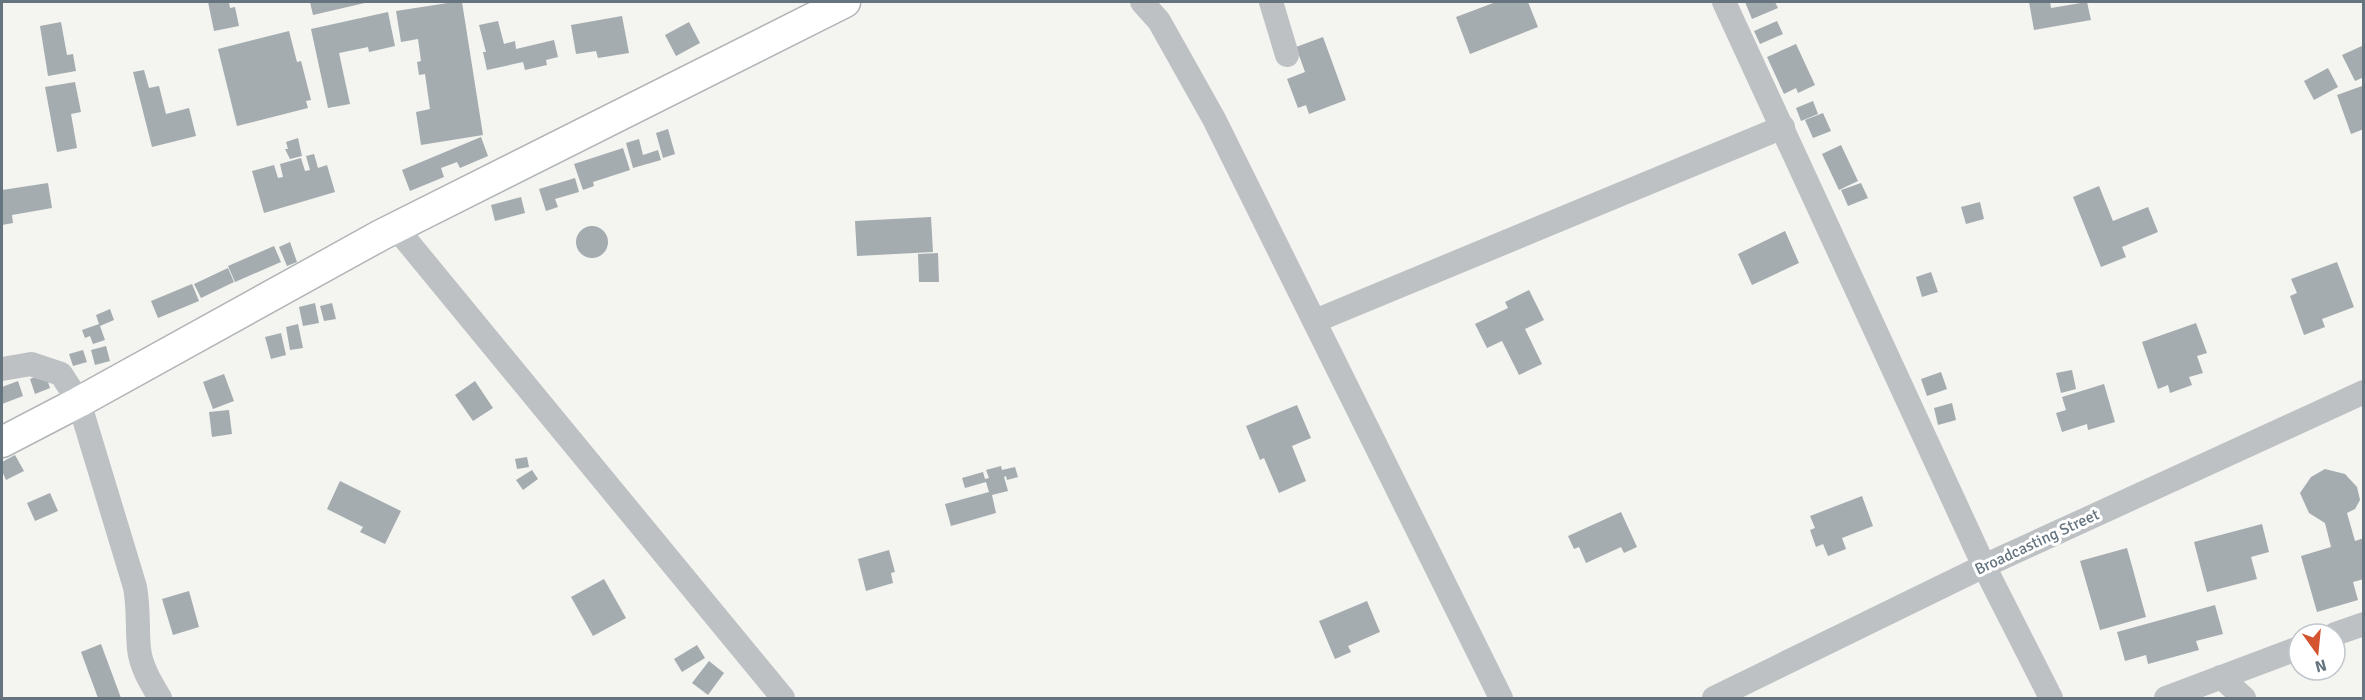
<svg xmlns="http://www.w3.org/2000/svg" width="2365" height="700" font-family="Signika,sans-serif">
<rect width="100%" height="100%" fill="#f4f4f0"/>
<!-- building -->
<g fill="#a4acb0">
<path d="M208,2h21l1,6 5,-1 4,19 -25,5z"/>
<path d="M310,2h59l-56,13z"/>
<path d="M454,2h8l21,133 -62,10 -5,-33 14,-3 -5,-35 -6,1 -2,-13 4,-1 -3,-22 -17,3 -5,-31z"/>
<path d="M1496,2h32l10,25 -68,27 -14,-37z"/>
<path d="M1745,2h30l3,6 -26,11z"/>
<path d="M2029,2h21l1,6 36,-6 4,18 -57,10z"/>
<path d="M388,12l7,34 -26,6 -1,-5 -29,6 11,51 -22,4 -17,-79z"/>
<path d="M622,16l7,37 -31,5 -2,-7 -20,3 -5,-29z"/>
<path d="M498,21l6,23 11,-3 1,8 38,-9 4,17 -12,3 1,5 -22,5 -2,-8 -36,8 -4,-18h3l-7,-27z"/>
<path d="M1777,21l6,13 -23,10 -6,-13z"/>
<path d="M61,22l6,33 6,-1 3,17 -28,5 -8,-50z"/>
<path d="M689,22l11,21 -24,13 -11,-21z"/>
<path d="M289,31l8,31 4,-1 10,39 -5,1 2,7 -71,18 -19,-77z"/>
<path d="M1323,37l23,63 -37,14 -3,-9 -8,3 -11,-29 18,-7 -9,-25z"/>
<path d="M1796,44l19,41 -17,8 -2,-5 -12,6 -17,-37z"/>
<path d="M2364,45v32l-9,4 -13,-26z"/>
<path d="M2328,68l10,19 -24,13 -10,-19z"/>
<path d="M144,70l5,18 10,-2 7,28 23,-6 7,28 -44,11 -19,-75z"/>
<path d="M75,82l6,30 -10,2 6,34 -20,4 -12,-65z"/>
<path d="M2362,86l2,43 -13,5 -14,-39z"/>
<path d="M1813,101l5,13 -17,7 -5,-13z"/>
<path d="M1823,113l8,18 -18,7 -8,-18z"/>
<path d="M668,129l7,25 -12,4 -7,-25z"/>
<path d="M481,137l7,19 -28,12 -3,-6 -16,6 3,9 -34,14 -8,-21z"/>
<path d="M298,138l4,18 -12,3 -5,-10h3l-2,-7z"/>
<path d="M639,139l4,16 15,-5 3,10 -28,8 -7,-25z"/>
<path d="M1841,145l17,36 -19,9 -17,-36z"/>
<path d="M623,148l7,22 -37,12 1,4 -11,4 -9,-26z"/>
<path d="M314,154l4,14 9,-3 8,27 -71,21 -12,-42 22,-6 4,13 5,-1 -3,-13 21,-6 4,13 5,-1 -4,-14z"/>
<path d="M575,178l4,14 -24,7 3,8 -12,4 -7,-22z"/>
<path d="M48,183l4,25 -40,7 1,8 -11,2v-35z"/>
<path d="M1861,183l7,15 -20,8 -7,-16z"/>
<path d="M2099,186l14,35 35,-14 10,25 -36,15 4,10 -25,10 -28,-70z"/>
<path d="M521,197l4,16 -30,8 -4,-16z"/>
<path d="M1980,202l4,17 -18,5 -5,-17z"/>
<path d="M931,217l2,35 -76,4 -2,-35z"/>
<circle cx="592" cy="242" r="16"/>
<path d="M1785,231l14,32 -47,22 -14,-31z"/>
<path d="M290,242l7,20 -10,4 -8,-19z"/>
<path d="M274,246l7,16 -46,20 -7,-16z"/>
<path d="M938,253l1,29h-20l-1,-28z"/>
<path d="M2337,262l17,45 -32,12 3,8 -21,8 -14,-39 7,-3 -6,-14z"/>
<path d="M228,268l6,14 -33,16 -7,-14z"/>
<path d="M1931,272l7,20 -16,5 -6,-20z"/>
<path d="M192,284l7,17 -41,17 -7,-17z"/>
<path d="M1529,290l15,30 -19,9 17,35 -23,11 -17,-34 -15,7 -12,-24 33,-16 -3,-6z"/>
<path d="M315,303l4,20 -16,3 -4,-19z"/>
<path d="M332,303l4,16 -12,2 -4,-15z"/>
<path d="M110,309l4,11 -14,6 5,14 -12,4 -3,-8 -5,2 -3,-8 17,-6 -3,-9z"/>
<path d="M2196,323l11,30 -10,3 6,17 -14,4 3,8 -22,8 -2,-8 -10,4 -16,-47z"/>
<path d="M298,324l5,24 -13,2 -4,-23z"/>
<path d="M281,333l5,22 -15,4 -6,-22z"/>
<path d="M106,346l4,15 -15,4 -4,-15z"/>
<path d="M83,350l4,12 -14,4 -4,-12z"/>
<path d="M2072,370l4,19 -15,4 -5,-20z"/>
<path d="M1941,372l6,17 -20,7 -6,-17z"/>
<path d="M45,373l5,15 -15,6 -5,-15z"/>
<path d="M224,374l10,27 -21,8 -10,-27z"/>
<path d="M18,381l5,15 -21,8v-17z"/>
<path d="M475,381l18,27 -20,13 -18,-26z"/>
<path d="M2104,384l11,38 -27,8 -1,-6 -25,8 -6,-19 10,-3 -4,-13z"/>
<path d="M1952,403l4,17 -18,5 -4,-17z"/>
<path d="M1297,405l14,33 -19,8 14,35 -27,12 -15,-35 -4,2 -14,-34z"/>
<path d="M229,410l3,24 -20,3 -3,-25z"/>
<path d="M15,455l9,16 -18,9 -4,-9v-9z"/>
<path d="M527,457l2,10 -12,2 -2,-10z"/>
<path d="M1001,466l1,4 13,-3 3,10 -11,3 -1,-4 -2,1 4,14 -16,4 4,18 -45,13 -6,-22 44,-12 -3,-10 -21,6 -3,-10 21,-6 2,7 4,-1 -3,-8z"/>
<path d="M2325,469l20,5 12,13 3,13 -5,9 -8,4 8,28 9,-3v41l-11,3 5,18 -41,12 -16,-56 30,-9 -6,-24 -16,-10 -9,-20 11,-16z"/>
<path d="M532,470l6,9 -15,11 -7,-10z"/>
<path d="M340,481l61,30 -16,33 -25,-12 3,-5 -36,-18z"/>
<path d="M50,493l8,18 -23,10 -8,-18z"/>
<path d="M1862,496l11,30 -31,12 4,11 -18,7 -5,-12 -7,3 -6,-17 5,-2 -5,-12z"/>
<path d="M1621,512l16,35 -13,6 -3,-6 -35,16 -7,-16 -5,2 -6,-13z"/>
<path d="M2262,524l7,28 -18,5 6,22 -50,13 -13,-50z"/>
<path d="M2127,548l19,69 -46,13 -20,-69z"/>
<path d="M889,550l6,22 -4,1 2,10 -27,8 -8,-32z"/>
<path d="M604,579l22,39 -33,18 -22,-39z"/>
<path d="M189,591l10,36 -26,8 -11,-36z"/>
<path d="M1367,601l13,31 -32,14 3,6 -16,7 -16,-38z"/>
<path d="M2215,605l8,29 -27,7 3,9 -51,14 -2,-9 -21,6 -8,-29z"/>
<path d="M101,644l20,54h-23l-17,-46z"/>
<path d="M697,645l8,13 -23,14 -8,-13z"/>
<path d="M709,661l15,12 -16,22 -16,-12z"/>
</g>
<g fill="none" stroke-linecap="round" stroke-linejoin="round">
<defs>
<path id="major" d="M2,442l77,-40 302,-167 464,-233"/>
</defs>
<!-- major casing -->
<use href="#major" stroke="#b1b5b8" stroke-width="33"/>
<!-- minor -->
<g stroke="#bdc1c4" stroke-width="24">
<path d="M1142,2l17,19 55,98 287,579"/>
<path d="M1271,2l16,53"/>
<path d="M1724,2l260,564 67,132"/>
<path d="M397,229l386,469"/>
<path d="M1315,321l468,-194"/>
<path d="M2,369l29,-5 30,10 18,28 56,185c4,21 2,41 4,62 2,18 12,34 21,49"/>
<path d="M2335,634l29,-10"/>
<path d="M2221,677l23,21"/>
<path d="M1714,698l270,-132 380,-174"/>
<path d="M2166,698l133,-50"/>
</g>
<!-- major -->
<use href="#major" stroke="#fff" stroke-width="30"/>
</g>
<g text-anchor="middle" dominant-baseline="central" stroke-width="6" stroke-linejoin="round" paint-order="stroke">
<!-- street labels -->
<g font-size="16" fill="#65747f" stroke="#fff">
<text transform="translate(2037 542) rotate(-25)">Broadcasting Street</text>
</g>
</g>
<!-- border -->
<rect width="2365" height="700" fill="none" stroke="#65747f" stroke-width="6"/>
<!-- north arrow -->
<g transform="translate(2317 652) rotate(165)"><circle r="28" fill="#ffffff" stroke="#c1c7cc" stroke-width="1.5"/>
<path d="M0-4.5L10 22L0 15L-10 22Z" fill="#d45430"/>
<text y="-9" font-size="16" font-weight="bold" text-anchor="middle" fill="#65747f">N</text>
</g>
</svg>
